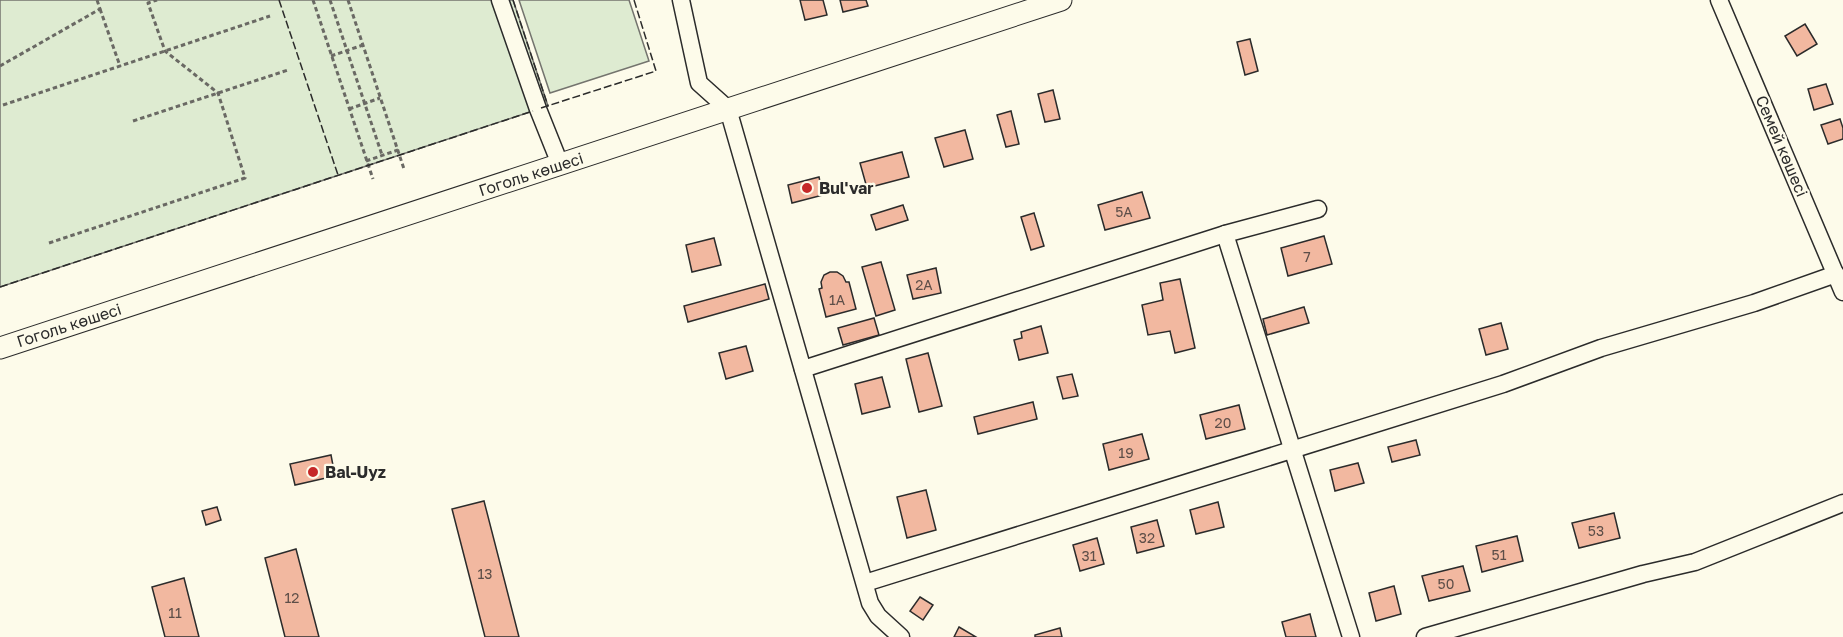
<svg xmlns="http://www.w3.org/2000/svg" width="1843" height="637" font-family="'Golos Text',sans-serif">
<rect width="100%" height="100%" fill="#fdfbea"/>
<!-- green -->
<g fill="#deebd1" stroke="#74746e" stroke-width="1.5">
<path d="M0,0h513l35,106 -548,181z"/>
<path d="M519,0h110l20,61 -99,32z"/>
</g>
<!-- building -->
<g fill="#f2b8a0" stroke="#2b2b2b" stroke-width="1.5">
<path d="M800,0h23l4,15 -22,5z"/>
<path d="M840,0h26l2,6 -25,6z"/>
<path d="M1805,24l12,20 -20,12 -12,-20z"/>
<path d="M1250,39l8,32 -13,4 -8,-33z"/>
<path d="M1826,84l7,20 -19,6 -6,-21z"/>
<path d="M1053,90l7,29 -15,3 -7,-28z"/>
<path d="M1011,111l8,33 -13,3 -9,-32z"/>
<path d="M1840,119l3,9v11l-15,5 -7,-19z"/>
<path d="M965,130l8,29 -29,8 -9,-29z"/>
<path d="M902,152l7,25 -42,11 -7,-25z"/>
<path d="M819,177l4,18 -31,8 -4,-18z"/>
<path d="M1142,192l8,26 -45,12 -7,-25z"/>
<path d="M903,205l5,15 -32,10 -5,-15z"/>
<path d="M1034,213l10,33 -13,4 -10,-33z"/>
<path d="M1324,236l8,28 -44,12 -7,-28z"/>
<path d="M714,238l7,27 -29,7 -6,-27z"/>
<path d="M881,262l14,48 -19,6 -14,-49z"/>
<path d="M936,268l5,25 -28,6 -6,-24z"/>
<path d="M830,272h7l6,4 3,6h3l7,27 -30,8 -7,-28 3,-1 -1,-6 3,-7z"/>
<path d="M1180,279l15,69 -20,5 -5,-22 -22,4 -6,-30 21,-5 -3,-17z"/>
<path d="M765,284l4,15 -81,23 -4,-16z"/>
<path d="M1304,307l5,16 -42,12 -4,-16z"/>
<path d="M874,318l5,17 -36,10 -5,-17z"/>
<path d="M1501,323l7,26 -22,6 -7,-26z"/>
<path d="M1041,326l7,27 -29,7 -5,-20 8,-2 -1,-6z"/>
<path d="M746,346l7,25 -27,8 -7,-26z"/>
<path d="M928,353l14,53 -23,6 -13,-53z"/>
<path d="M1072,374l6,22 -15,3 -6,-22z"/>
<path d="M882,377l8,30 -28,7 -7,-30z"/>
<path d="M1033,402l4,17 -59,15 -4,-17z"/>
<path d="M1239,405l6,24 -39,10 -6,-24z"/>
<path d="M1142,434l7,25 -40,11 -6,-26z"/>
<path d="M1416,440l4,15 -28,7 -4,-15z"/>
<path d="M331,455l4,21 -40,9 -5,-21z"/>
<path d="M1358,463l6,20 -29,8 -5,-21z"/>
<path d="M926,490l10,40 -29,8 -10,-41z"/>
<path d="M484,501l35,136h-34l-33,-128z"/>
<path d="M1218,502l6,25 -28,7 -6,-24z"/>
<path d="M217,507l4,13 -15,5 -4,-14z"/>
<path d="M1614,513l6,25 -41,10 -7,-25z"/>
<path d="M1157,520l7,26 -27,7 -6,-26z"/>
<path d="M1517,536l6,25 -41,11 -6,-26z"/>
<path d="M1097,538l7,26 -24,7 -7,-26z"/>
<path d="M296,549l23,88h-34l-20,-79z"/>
<path d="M1463,566l7,25 -41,10 -7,-25z"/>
<path d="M184,578l15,59h-34l-13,-50z"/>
<path d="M1394,586l7,28 -25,7 -7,-28z"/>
<path d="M920,597l13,8 -10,15 -13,-9z"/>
<path d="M1310,614l6,23h-30l-4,-15z"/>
<path d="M959,627l17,10h-22z"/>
<path d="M1060,628l2,9h-27v-2z"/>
</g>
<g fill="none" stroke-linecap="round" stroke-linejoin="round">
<defs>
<g id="minor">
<path d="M500,0l38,109 22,55"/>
<path d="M681,0l18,83 29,26 142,494 8,13 23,21"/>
<path d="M1719,0l124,292"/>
<path d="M1225,234l126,403"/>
<path d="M803,369l422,-135 93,-25"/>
<path d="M865,583l638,-199 98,-36 153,-45 82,-29"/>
<path d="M1425,637l218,-63 52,-12 148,-59"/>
</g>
<path id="major" d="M0,348l1061,-348"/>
</defs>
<!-- minor casing -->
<use href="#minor" stroke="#2b2b2b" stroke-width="19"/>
<!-- major casing -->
<use href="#major" stroke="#2b2b2b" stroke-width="23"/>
<!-- path -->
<g stroke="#6a6964" stroke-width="3" stroke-dasharray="4.5 3" stroke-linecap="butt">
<path d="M313,0l60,179"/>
<path d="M330,0l52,155"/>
<path d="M348,0l56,169"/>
<path d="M100,9l20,57"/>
<path d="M331,56l32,-11"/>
<path d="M0,66l100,-57 -3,-9"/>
<path d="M3,105l267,-89"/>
<path d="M349,109l31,-11"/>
<path d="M133,121l155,-51"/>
<path d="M366,161l32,-11"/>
<path d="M49,243l196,-65 -27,-85 -53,-42 -17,-48 9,-3"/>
</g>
<!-- minor -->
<use href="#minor" stroke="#fdfbea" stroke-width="16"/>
<!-- major -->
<use href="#major" stroke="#fdfbea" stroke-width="21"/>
<!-- fence -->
<g stroke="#2b2b2b" stroke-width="1.5" stroke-dasharray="8 3" stroke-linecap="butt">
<path d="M279,0l59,175"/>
<path d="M513,0l35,106"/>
<path d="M541,108l115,-37 -22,-71"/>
<path d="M0,287l533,-176"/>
</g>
</g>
<!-- markers -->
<g fill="#c62828" stroke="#fdfbea" stroke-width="2">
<circle cx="807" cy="188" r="6"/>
<circle cx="313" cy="472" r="6"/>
</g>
<g text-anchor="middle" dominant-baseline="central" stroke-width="4.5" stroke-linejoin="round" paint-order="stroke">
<!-- number labels -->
<g font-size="14" fill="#5d4e48">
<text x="1124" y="211">5А</text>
<text x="1307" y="256">7</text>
<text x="924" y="284">2А</text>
<text x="837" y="299">1А</text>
<text x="1223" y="422">20</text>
<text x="1126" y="452">19</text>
<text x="1596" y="530">53</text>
<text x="1147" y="537">32</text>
<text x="1499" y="554">51</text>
<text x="1089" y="555">31</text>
<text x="485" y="573">13</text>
<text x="1446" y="583">50</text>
<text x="292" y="597">12</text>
<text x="175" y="612">11</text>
</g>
<!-- street labels -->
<g font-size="16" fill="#2b2b2b" stroke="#fdfbea">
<text transform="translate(1782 146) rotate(67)">Семей көшесі</text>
<text transform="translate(531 174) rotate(-18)">Гоголь көшесі</text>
<text transform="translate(69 325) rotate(-18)">Гоголь көшесі</text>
</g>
<!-- poi labels -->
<g font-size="16" font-weight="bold" fill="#2b2b2b" stroke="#fdfbea" text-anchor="start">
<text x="819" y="188">Bul'var</text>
<text x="325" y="472">Bal-Uyz</text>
</g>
</g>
</svg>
